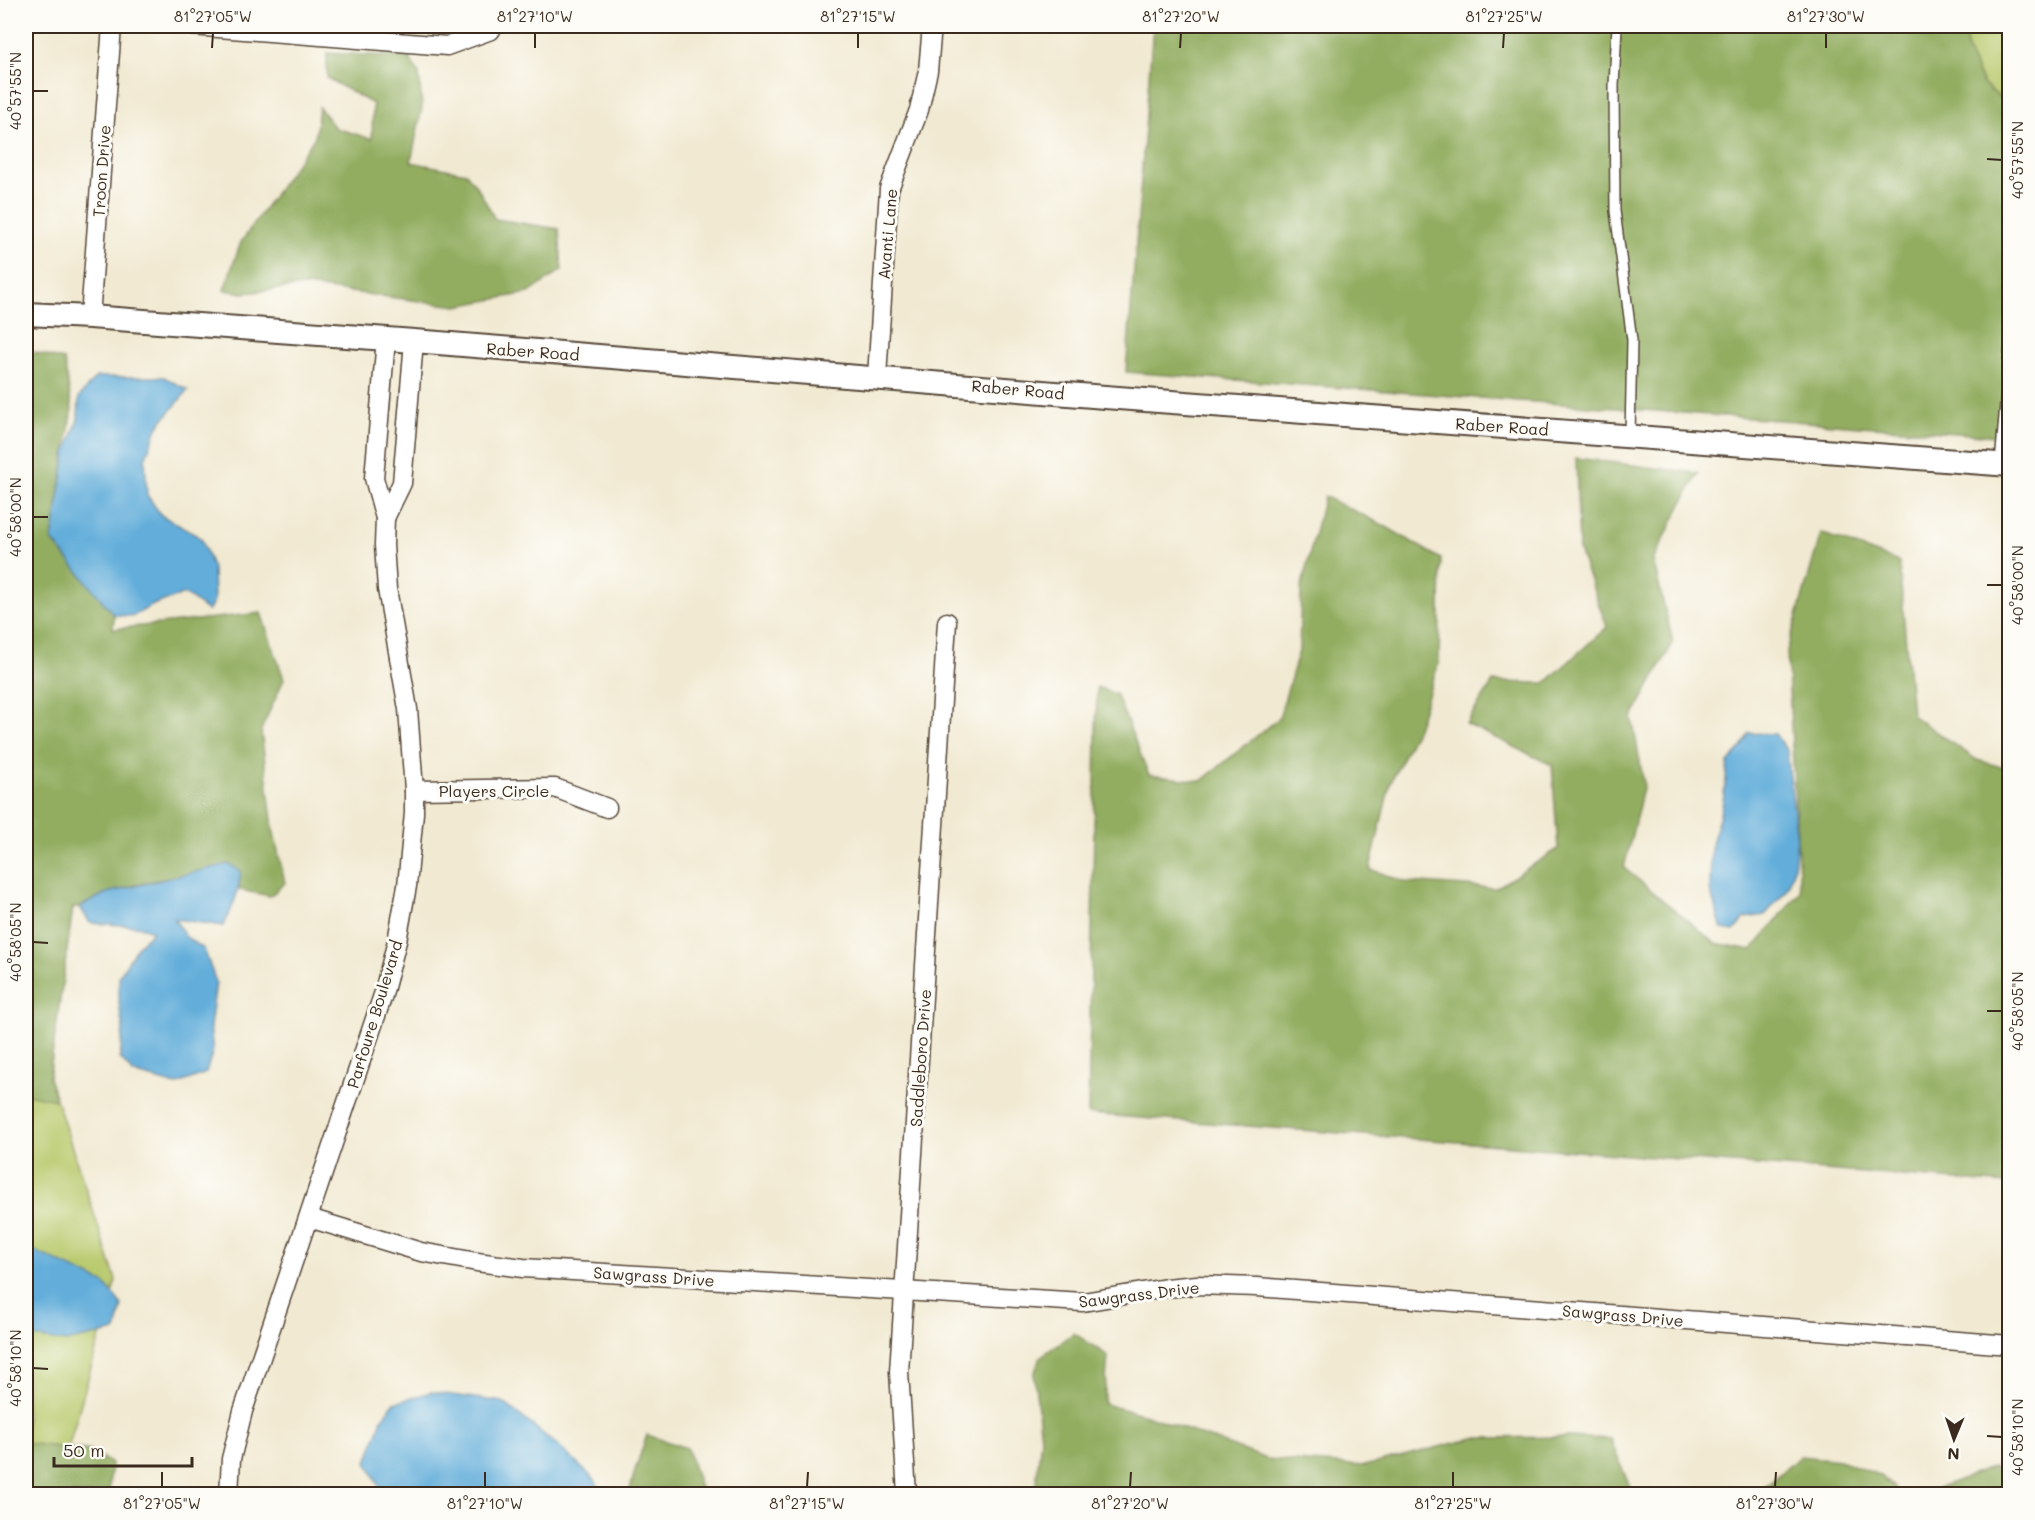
<svg xmlns="http://www.w3.org/2000/svg" width="2035" height="1520" font-family="Mali,sans-serif">
<rect width="100%" height="100%" fill="#fdfcf7"/>
<filter id="ink" filterUnits="userSpaceOnUse"><feTurbulence type="fractalNoise" baseFrequency=".0167" numOctaves="2"/><feDisplacementMap in="SourceGraphic" scale="12" xChannelSelector="R" yChannelSelector="G"/><feConvolveMatrix kernelMatrix="1 2 1 2 8 2 1 2 1" color-interpolation-filters="sRGB"/></filter>
<filter id="wash" filterUnits="userSpaceOnUse"><feTurbulence type="fractalNoise" baseFrequency=".008" numOctaves="4" result="noise"/><feDisplacementMap in="SourceGraphic" scale="24" xChannelSelector="R" yChannelSelector="G"/><feGaussianBlur stdDeviation="1.35" result="paint"/><feColorMatrix in="noise" values="0 0 0 0 0 0 0 0 0 0 0 0 0 0 0 0 0 1.4 0 .05"/><feComposite in="paint" operator="in"/></filter>
<g filter="url(#wash)">
<rect width="100%" height="100%" fill="#f1e9d1"/>
<!-- green -->
<g fill="#b8c96c" stroke="#7a7a45" stroke-width="1.5">
<path d="M26,26h7l-7,118z"/>
<path d="M1965,26h44v79l-26,-21 -16,-34z"/>
<path d="M26,509l88,106 -65,463 67,202 -61,214h-29z"/>
</g>
<!-- forest -->
<g fill="#92ad60" stroke="#666c3f" stroke-width="1.5">
<path d="M1153,26h812l2,24 16,34 26,21v332l-883,-65z"/>
<path d="M327,53l82,4 10,17 3,33 -11,55 55,11 13,17 16,29 64,10 3,41 -33,23 -72,13 -152,-20 -61,7 -20,-3 17,-48 74,-105 4,-30 16,21 37,11 1,-35 -46,-26z"/>
<path d="M26,350l38,10 8,49 -20,131 62,75 -1,14 148,-16 23,66 -23,51 12,99 12,54 -15,13 -31,-6 1,-19 -83,9 -51,13 -26,14h-7l-24,171 7,22 -30,-6z"/>
<path d="M1576,458l122,15 -45,87 20,83 -41,75 12,66 -20,84 91,75 37,7 48,-58 -13,-241 34,-118 78,29 13,153 65,45 32,9v415l-921,-70 9,-427 19,7 33,81 52,6 78,-63 20,-67 2,-62 23,-93 59,29 58,34 -2,103 -22,66 -27,56 -20,85 35,13 91,6 62,-39 -6,-84 -86,-41 27,-42 52,1 62,-56 -28,-77z"/>
<path d="M1074,1333l34,23 -4,48 42,11 121,44 97,7 110,-28 94,-1 42,2 23,55h-598l6,-56 -7,-63 6,-18z"/>
<path d="M647,1435l40,13 15,46h-73l6,-24z"/>
<path d="M26,1443l66,8 19,13 -2,30h-83z"/>
<path d="M1800,1456l40,4 41,16 20,18h-148l18,-12z"/>
<path d="M1994,1467l15,16v11h-88z"/>
</g>
<!-- water -->
<g fill="#62adda" stroke="#4e6c7c" stroke-width="1.5">
<path d="M96,377h68l24,13 -30,36 -13,33 2,36 14,20 40,23 12,31 1,32 -6,10 -23,-17 -30,10 -22,12 -19,-1 -62,-75 14,-87 12,-34 1,-22z"/>
<path d="M1749,733l26,1 12,17 10,88 -3,29 -7,22 -22,25 -20,3 -11,13 -12,-2 -12,-39 1,-42 12,-46 5,-39 14,-17z"/>
<path d="M228,864l13,7c-2,20 -7,37 -18,55l-48,-7 10,17 19,13 12,33 -6,45 3,23 -7,23 -30,12 -43,-12 -13,-15 3,-29 -4,-26v-27l18,-29 16,-16 -16,-5 -47,-3 -10,-16 26,-14z"/>
<path d="M26,1250h7l71,33 18,22 -6,26 -50,11 -40,-6z"/>
<path d="M431,1392l72,10 54,43 38,35 7,14h-219l-16,-32 15,-43 12,-16z"/>
</g>
</g>
<g filter="url(#ink)">
<g fill="none" stroke-linecap="round" stroke-linejoin="round">
<defs>
<g id="service">
<path d="M1617,26l-3,60 1,125 17,129 -2,96"/>
<path d="M2000,464l10,-120"/>
</g>
<g id="minor">
<path d="M192,26l255,20 44,-16"/>
<path d="M90,317l22,-291"/>
<path d="M877,377l12,-188 30,-79 9,-39 4,-45"/>
<path d="M385,518l17,-35 12,-142"/>
<path d="M414,790l141,-2 52,20"/>
<path d="M309,1218l112,34 56,10 46,6 560,34 83,-14 31,-3 60,2 753,58"/>
<path d="M229,1494l2,-35 12,-48 140,-416 14,-54 10,-55 7,-73v-23l-6,-81 -21,-120 -3,-44 1,-27 -11,-40 12,-139"/>
<path d="M907,1494l-8,-122 48,-750"/>
</g>
<path id="tertiary" d="M26,314l64,3 324,24 691,56 905,68"/>
</defs>
<!-- service casing -->
<use href="#service" stroke="#564739" stroke-width="12"/>
<!-- minor casing -->
<use href="#minor" stroke="#564739" stroke-width="21"/>
<!-- tertiary casing -->
<use href="#tertiary" stroke="#564739" stroke-width="26"/>
<!-- service -->
<use href="#service" stroke="#fff" stroke-width="9"/>
<!-- minor -->
<use href="#minor" stroke="#fff" stroke-width="18"/>
<!-- tertiary -->
<use href="#tertiary" stroke="#fff" stroke-width="22"/>
</g>
</g>
<!-- ticks -->
<path fill="none" stroke="#3b2a1e" stroke-width="2" d="M212,48l1,-15M535,48v-15M858,48v-15M1180,48l1,-15M1503,48l1,-15M1826,48v-15M33,91h15M1987,159l15,1M33,517h15M1987,585h15M33,942l15,1M1987,1011h15M33,1368l15,1M1987,1436l15,1M162,1487v-15M485,1487v-15M807,1487l1,-15M1130,1487l1,-15M1453,1487v-15M1775,1487l1,-15"/>
<g text-anchor="middle" dominant-baseline="central" stroke-width="6" stroke-linejoin="round" paint-order="stroke">
<!-- street labels -->
<g font-size="16" fill="#3b2a1e" stroke="#fdfcf7">
<text transform="translate(101 171) rotate(-86)">Troon Drive</text>
<text transform="translate(887 234) rotate(-85)">Avanti Lane</text>
<text transform="translate(533 351) rotate(4)">Raber Road</text>
<text transform="translate(1018 389) rotate(5)">Raber Road</text>
<text transform="translate(1502 426) rotate(4)">Raber Road</text>
<text x="494" y="790">Players Circle</text>
<text transform="translate(374 1014) rotate(-73)">Parfoure Boulevard</text>
<text transform="translate(920 1058) rotate(-86)">Saddleboro Drive</text>
<text transform="translate(654 1276) rotate(4)">Sawgrass Drive</text>
<text transform="translate(1139 1294) rotate(-7)">Sawgrass Drive</text>
<text transform="translate(1623 1315) rotate(5)">Sawgrass Drive</text>
</g>
</g>
<!-- margin -->
<rect width="2035" height="1520" fill="none" stroke="#fdfcf7" stroke-width="66"/>
<!-- north arrow -->
<g transform="translate(1954 1439) rotate(182)" stroke="#fdfcf7" stroke-width="4.5" paint-order="stroke">
<path d="M0-4.5L10 22L0 15L-10 22Z" fill="#3b2a1e"/>
<text y="-9" font-size="16" font-weight="bold" text-anchor="middle" fill="#3b2a1e">N</text>
</g>
<!-- scale -->
<path d="M54 1457v9h138v-9" fill="none" stroke="#3b2a1e" stroke-width="3"/>
<text x="63" y="1457" font-size="18" fill="#3b2a1e" stroke="#fdfcf7" stroke-width="4.5" paint-order="stroke">50 m</text>
<rect x="33" y="33" width="1969" height="1454" fill="none" stroke="#3b2a1e" stroke-width="2"/>
<g font-size="15" text-anchor="middle" fill="#3b2a1e">
<text x="213" y="22">81°27'05"W</text>
<text x="535" y="22">81°27'10"W</text>
<text x="858" y="22">81°27'15"W</text>
<text x="1181" y="22">81°27'20"W</text>
<text x="1504" y="22">81°27'25"W</text>
<text x="1826" y="22">81°27'30"W</text>
<text transform="translate(16 91) rotate(-90)" y="5">40°57'55"N</text>
<text transform="translate(2018 160) rotate(-90)" y="5">40°57'55"N</text>
<text transform="translate(16 517) rotate(-90)" y="5">40°58'00"N</text>
<text transform="translate(2018 585) rotate(-90)" y="5">40°58'00"N</text>
<text transform="translate(16 942) rotate(-90)" y="5">40°58'05"N</text>
<text transform="translate(2018 1011) rotate(-90)" y="5">40°58'05"N</text>
<text transform="translate(16 1368) rotate(-90)" y="5">40°58'10"N</text>
<text transform="translate(2018 1437) rotate(-90)" y="5">40°58'10"N</text>
<text x="162" y="1509">81°27'05"W</text>
<text x="485" y="1509">81°27'10"W</text>
<text x="807" y="1509">81°27'15"W</text>
<text x="1130" y="1509">81°27'20"W</text>
<text x="1453" y="1509">81°27'25"W</text>
<text x="1775" y="1509">81°27'30"W</text>
</g>
</svg>
